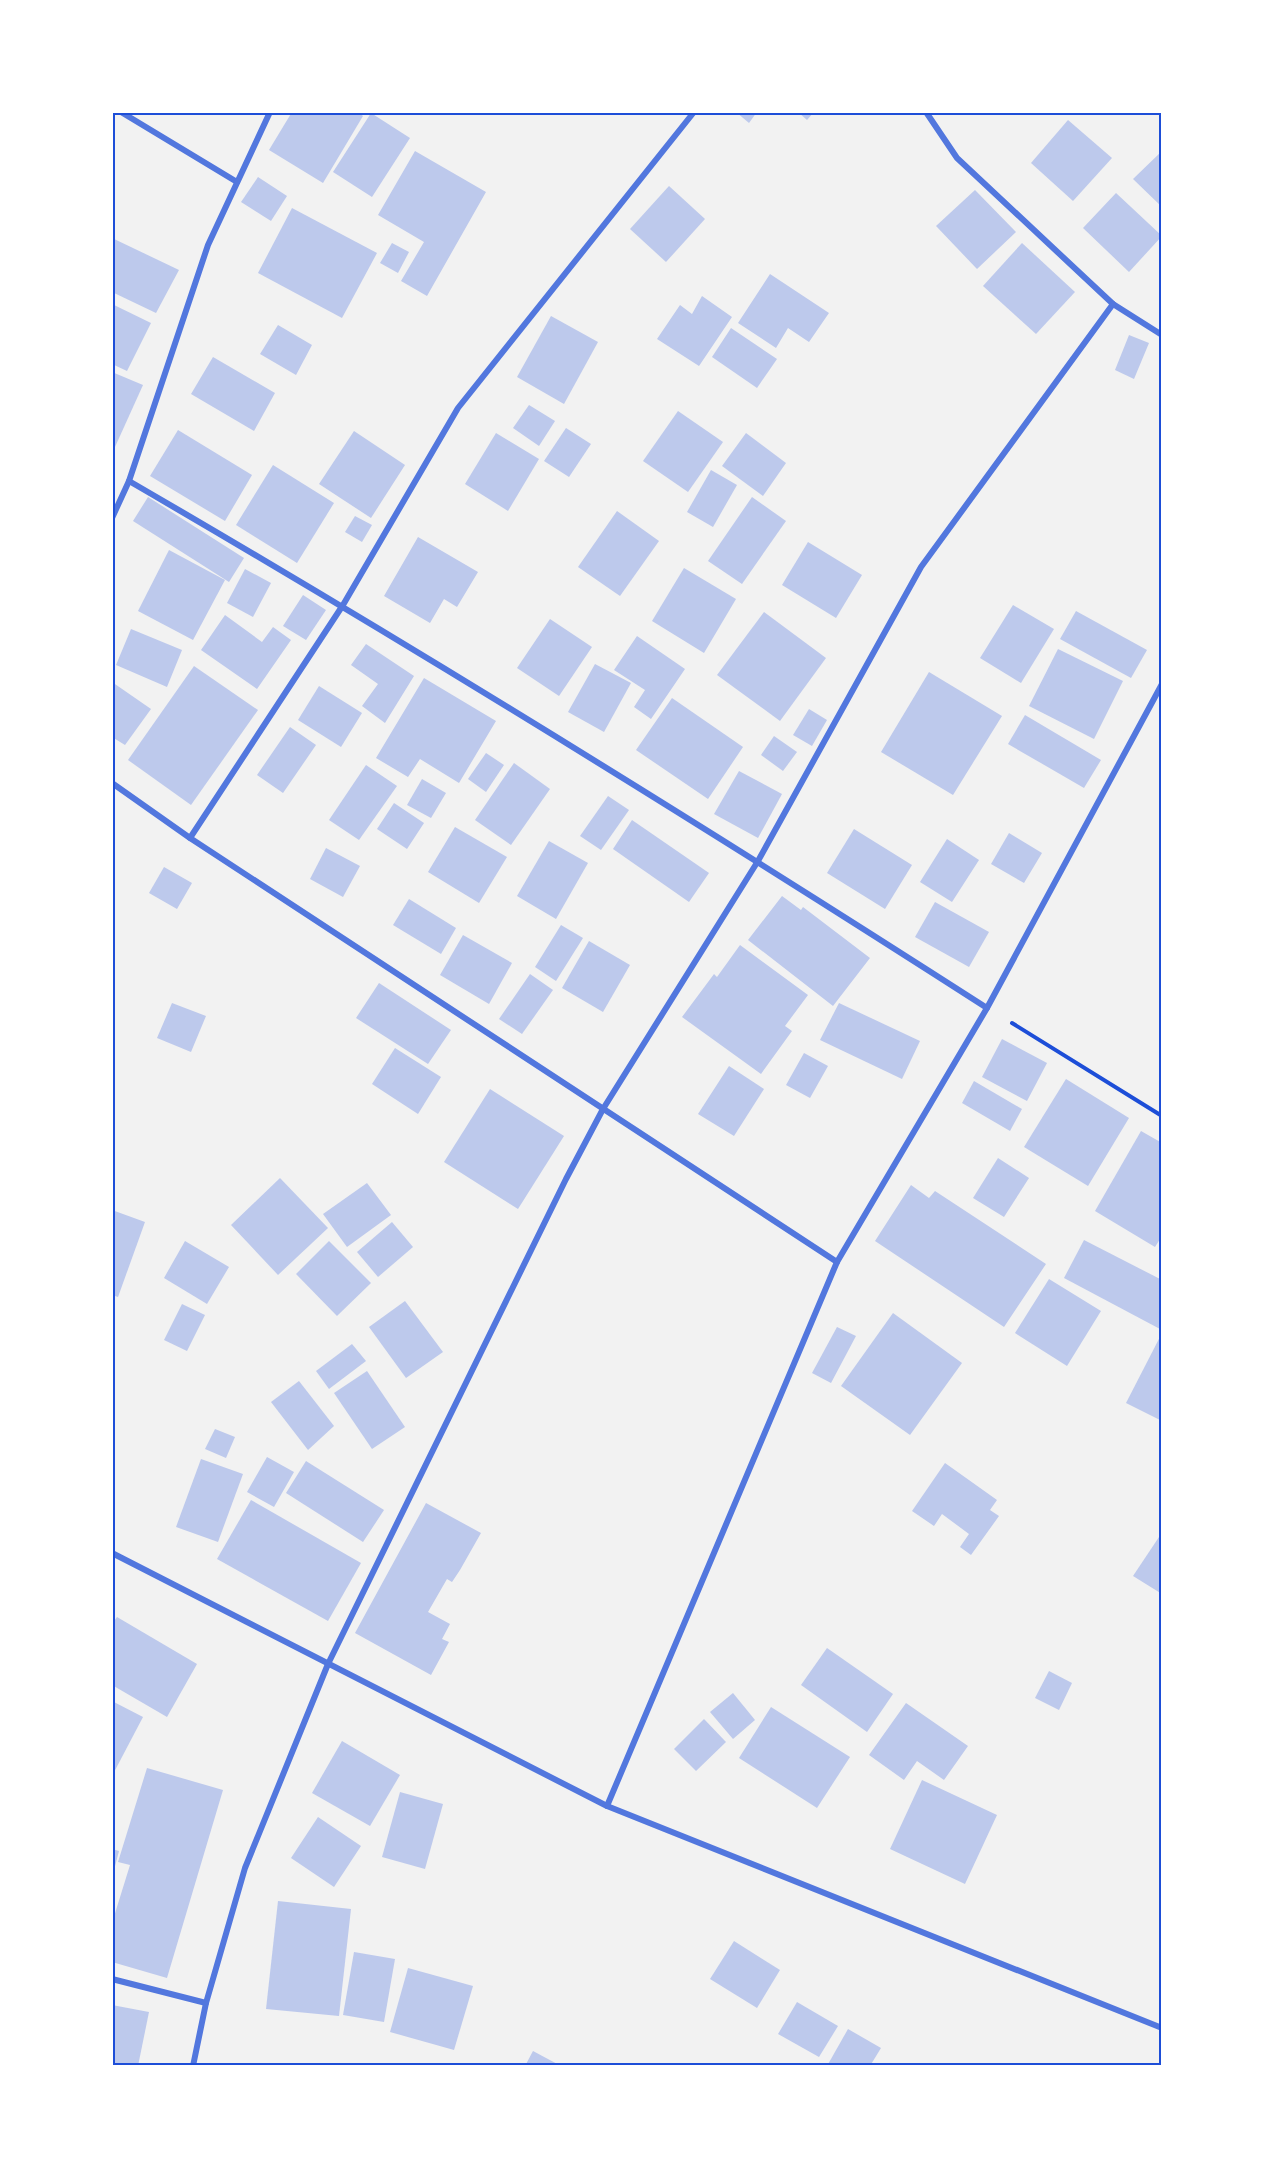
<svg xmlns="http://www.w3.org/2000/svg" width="1274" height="2178" font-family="Merriweather,serif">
<rect width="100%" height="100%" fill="#f2f2f2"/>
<!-- building -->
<g fill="#bdc9ec">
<path d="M292,112h66l5,4 -40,67 -54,-33z"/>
<path d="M736,112h21l-8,11z"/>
<path d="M798,112h16l-7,8z"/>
<path d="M371,113l39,25 -38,59 -39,-25z"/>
<path d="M1068,120l44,38 -39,43 -42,-38z"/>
<path d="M415,151l71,41 -59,104 -26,-15 23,-39 -46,-27z"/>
<path d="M1162,151v56l-29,-28z"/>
<path d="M258,177l29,19 -16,25 -30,-19z"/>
<path d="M669,186l36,33 -39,43 -36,-33z"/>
<path d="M975,190l41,42 -39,37 -41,-43z"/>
<path d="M1116,193l46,43 -33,36 -46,-44z"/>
<path d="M292,208l85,45 -35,65 -84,-45z"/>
<path d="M112,238l67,32 -23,43 -44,-21z"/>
<path d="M392,243l17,9 -11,21 -18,-10z"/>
<path d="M1022,243l53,49 -39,42 -53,-48z"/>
<path d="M770,274l59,39 -20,29 -21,-14 -12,20 -38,-25z"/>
<path d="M702,296l30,21 -33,49 -42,-27 23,-34 12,9z"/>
<path d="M112,304l39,19 -24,48 -15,-7z"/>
<path d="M551,316l47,26 -34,62 -47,-27z"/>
<path d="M278,325l34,20 -16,30 -36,-21z"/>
<path d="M731,328l46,31 -20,29 -45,-31z"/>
<path d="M1129,335l20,8 -15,36 -19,-9z"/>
<path d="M213,357l62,36 -21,38 -63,-37z"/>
<path d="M112,372l31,13 -28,62 -3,-1z"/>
<path d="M529,405l26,16 -16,25 -26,-18z"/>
<path d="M678,411l45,31 -35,50 -45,-31z"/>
<path d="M566,428l25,16 -22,33 -25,-16z"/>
<path d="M178,430l74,45 -27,46 -75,-45z"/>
<path d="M354,431l51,34 -34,53 -52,-34z"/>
<path d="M496,433l43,26 -31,52 -43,-27z"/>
<path d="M746,433l40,30 -23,33 -41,-30z"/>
<path d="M273,465l61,38 -37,60 -61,-38z"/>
<path d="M711,470l26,15 -24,42 -26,-15z"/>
<path d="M148,497l96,61 -15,24 -96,-61z"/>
<path d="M752,497l34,24 -44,63 -34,-23z"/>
<path d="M617,511l42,30 -39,55 -42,-29z"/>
<path d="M355,516l17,9 -10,17 -17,-10z"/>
<path d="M418,537l60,35 -21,35 -13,-8 -14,24 -46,-27z"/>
<path d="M808,542l54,33 -26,43 -54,-33z"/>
<path d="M169,550l56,30 -32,60 -55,-29z"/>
<path d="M684,568l52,31 -32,54 -52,-32z"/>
<path d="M245,569l26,14 -18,34 -26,-14z"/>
<path d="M303,595l23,15 -20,30 -23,-14z"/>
<path d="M1013,605l41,24 -33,54 -41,-25z"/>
<path d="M1076,611l71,39 -16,28 -71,-39z"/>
<path d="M764,612l62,46 -46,63 -63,-46z"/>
<path d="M225,615l37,27 11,-15 18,13 -34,49 -56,-39z"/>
<path d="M550,619l42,28 -33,49 -42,-28z"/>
<path d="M131,629l51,21 -15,37 -51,-22z"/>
<path d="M637,636l48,33 -34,50 -17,-12 11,-17 -31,-20z"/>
<path d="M366,644l48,32 -29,47 -23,-17 16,-22 -27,-19z"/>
<path d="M1058,649l65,32 -29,58 -65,-33z"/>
<path d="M595,664l36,19 -27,49 -36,-20z"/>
<path d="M194,666l64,44 -67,95 -63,-45z"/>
<path d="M929,672l73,44 -49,79 -72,-43z"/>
<path d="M424,678l72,43 -37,62 -39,-24 -12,18 -32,-19z"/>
<path d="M112,682l39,27 -26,36 -13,-8z"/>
<path d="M319,686l43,27 -21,34 -43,-27z"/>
<path d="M672,698l71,49 -35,52 -72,-49z"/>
<path d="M809,709l18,11 -15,26 -19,-11z"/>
<path d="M1025,715l76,45 -17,28 -76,-44z"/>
<path d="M290,727l26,18 -33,48 -26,-18z"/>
<path d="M774,736l23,16 -14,19 -22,-16z"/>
<path d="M486,753l18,12 -18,27 -18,-13z"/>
<path d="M514,763l36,26 -39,56 -36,-25z"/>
<path d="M366,765l31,21 -38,54 -30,-20z"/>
<path d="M739,771l43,23 -24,44 -44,-24z"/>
<path d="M422,779l24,14 -15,25 -24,-13z"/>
<path d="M608,796l21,14 -28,40 -21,-14z"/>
<path d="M394,803l30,20 -17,26 -30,-20z"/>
<path d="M632,820l77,53 -20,29 -76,-53z"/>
<path d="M455,827l52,30 -28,46 -51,-31z"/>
<path d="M854,829l58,36 -27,44 -58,-36z"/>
<path d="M1009,833l33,20 -18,30 -33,-19z"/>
<path d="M947,839l32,21 -27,42 -32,-20z"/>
<path d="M549,841l39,22 -32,56 -39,-23z"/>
<path d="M326,848l34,18 -17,31 -33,-18z"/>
<path d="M164,867l28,16 -15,26 -28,-16z"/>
<path d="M782,896l19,14 2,-3 67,51 -37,48 -85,-66z"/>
<path d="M409,899l47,29 -15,26 -48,-29z"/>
<path d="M935,902l54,30 -20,35 -54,-30z"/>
<path d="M561,925l22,13 -27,43 -21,-14z"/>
<path d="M463,935l49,28 -23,41 -49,-29z"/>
<path d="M589,941l41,24 -27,47 -41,-24z"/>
<path d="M740,945l68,50 -23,31 7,5 -31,43 -79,-57 32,-43 3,3z"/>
<path d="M530,974l23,16 -31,44 -23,-15z"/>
<path d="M379,983l72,47 -23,34 -72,-46z"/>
<path d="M172,1003l34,13 -15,36 -34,-14z"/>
<path d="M839,1003l81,38 -18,38 -82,-39z"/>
<path d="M1002,1039l45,24 -20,38 -45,-24z"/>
<path d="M395,1048l46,29 -23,37 -46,-30z"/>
<path d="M804,1053l24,13 -18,32 -24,-13z"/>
<path d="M729,1066l35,23 -30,47 -36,-22z"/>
<path d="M1066,1079l63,39 -41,68 -64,-39z"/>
<path d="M974,1081l48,28 -12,22 -48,-28z"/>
<path d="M490,1089l74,47 -46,73 -74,-47z"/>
<path d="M1141,1131l21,12v93l-7,11 -60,-36z"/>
<path d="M998,1158l31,20 -25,39 -31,-19z"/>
<path d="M280,1178l48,50 -50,47 -47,-50z"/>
<path d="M367,1183l24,32 -44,32 -24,-33z"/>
<path d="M911,1185l18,13 6,-7 111,73 -42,63 -129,-86z"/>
<path d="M112,1210l33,12 -27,75 -6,-2z"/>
<path d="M392,1222l21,25 -35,30 -21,-25z"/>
<path d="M1084,1240l78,40 -2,49 -96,-51z"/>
<path d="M185,1241l44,26 -22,37 -43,-26z"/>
<path d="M329,1241l42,42 -34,33 -41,-42z"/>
<path d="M1049,1279l52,32 -34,55 -52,-33z"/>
<path d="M405,1301l38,51 -37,26 -37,-51z"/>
<path d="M182,1304l23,11 -18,36 -23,-11z"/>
<path d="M893,1313l69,50 -52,72 -69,-49z"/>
<path d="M837,1327l19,9 -25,47 -19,-10z"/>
<path d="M1162,1333v88l-36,-18z"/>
<path d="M352,1344l14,17 -37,28 -13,-18z"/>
<path d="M367,1371l38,56 -33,22 -38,-56z"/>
<path d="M299,1381l35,45 -26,24 -37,-48z"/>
<path d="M215,1429l20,8 -9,21 -21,-9z"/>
<path d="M267,1457l27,15 -20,35 -27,-15z"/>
<path d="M201,1459l42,15 -25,68 -42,-15z"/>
<path d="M306,1461l78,49 -21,32 -77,-49z"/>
<path d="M945,1463l52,37 -7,10 9,6 -28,39 -11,-8 9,-13 -27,-20 -8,12 -22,-15z"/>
<path d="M251,1500l110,63 -33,58 -111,-62z"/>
<path d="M426,1503l55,30 -21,37 -8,12 -5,-3 -19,33 22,12 -8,15 7,3 -18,33 -76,-42z"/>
<path d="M1159,1537l3,2v55l-29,-18z"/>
<path d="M117,1617l80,47 -30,53 -55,-32v-61z"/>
<path d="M827,1648l66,46 -26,38 -66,-47z"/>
<path d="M1049,1671l23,12 -13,27 -24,-12z"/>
<path d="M733,1693l22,27 -22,19 -23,-27z"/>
<path d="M112,1701l31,16 -31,59z"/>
<path d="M906,1703l62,43 -24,34 -27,-19 -13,19 -35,-25z"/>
<path d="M771,1707l79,50 -33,51 -78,-50z"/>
<path d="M704,1719l22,23 -30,29 -22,-22z"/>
<path d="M342,1741l58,34 -30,51 -58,-33z"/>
<path d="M147,1768l76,22 -56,188 -55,-16v-39l18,-58 -12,-3z"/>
<path d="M922,1780l75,35 -32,69 -75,-35z"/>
<path d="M400,1792l43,12 -18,65 -43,-12z"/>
<path d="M318,1817l43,29 -27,41 -43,-29z"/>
<path d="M112,1849l7,2 -6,23h-1z"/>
<path d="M278,1901l73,8 -12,107 -73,-7z"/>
<path d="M734,1941l46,29 -23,38 -47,-29z"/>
<path d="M354,1952l41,7 -11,63 -41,-7z"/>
<path d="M408,1968l65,18 -19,64 -64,-18z"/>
<path d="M797,2002l41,24 -19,31 -41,-23z"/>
<path d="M112,2005l37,7 -11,54h-26z"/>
<path d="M848,2029l33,19 -11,18h-43z"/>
<path d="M533,2051l28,15h-36z"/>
</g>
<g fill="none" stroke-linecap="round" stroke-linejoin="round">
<!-- path -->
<path stroke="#1d4ed8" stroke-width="4" d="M1012,1023l150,93"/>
<!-- minor -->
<g stroke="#5277de" stroke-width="6">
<path d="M121,112l116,70"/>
<path d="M926,112l31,46 156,146 49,31"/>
<path d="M129,481c291,169 576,346 858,527"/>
<path d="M112,518l17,-37 79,-236 62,-133"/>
<path d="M112,783l78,55 647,424"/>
<path d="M190,838l153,-233 115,-197 236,-296"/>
<path d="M112,1553l495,253 555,222"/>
<path d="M607,1806l230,-544 150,-254 175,-324"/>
<path d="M112,1979l94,24"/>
<path d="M193,2066l13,-63 39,-135 83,-204 238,-485 37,-70 155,-248 163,-294 192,-263"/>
</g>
</g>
<!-- border -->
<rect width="1274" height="2178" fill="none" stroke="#ffffff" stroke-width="228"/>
<rect x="114" y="114" width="1046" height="1950" fill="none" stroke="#1d4ed8" stroke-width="2"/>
</svg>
